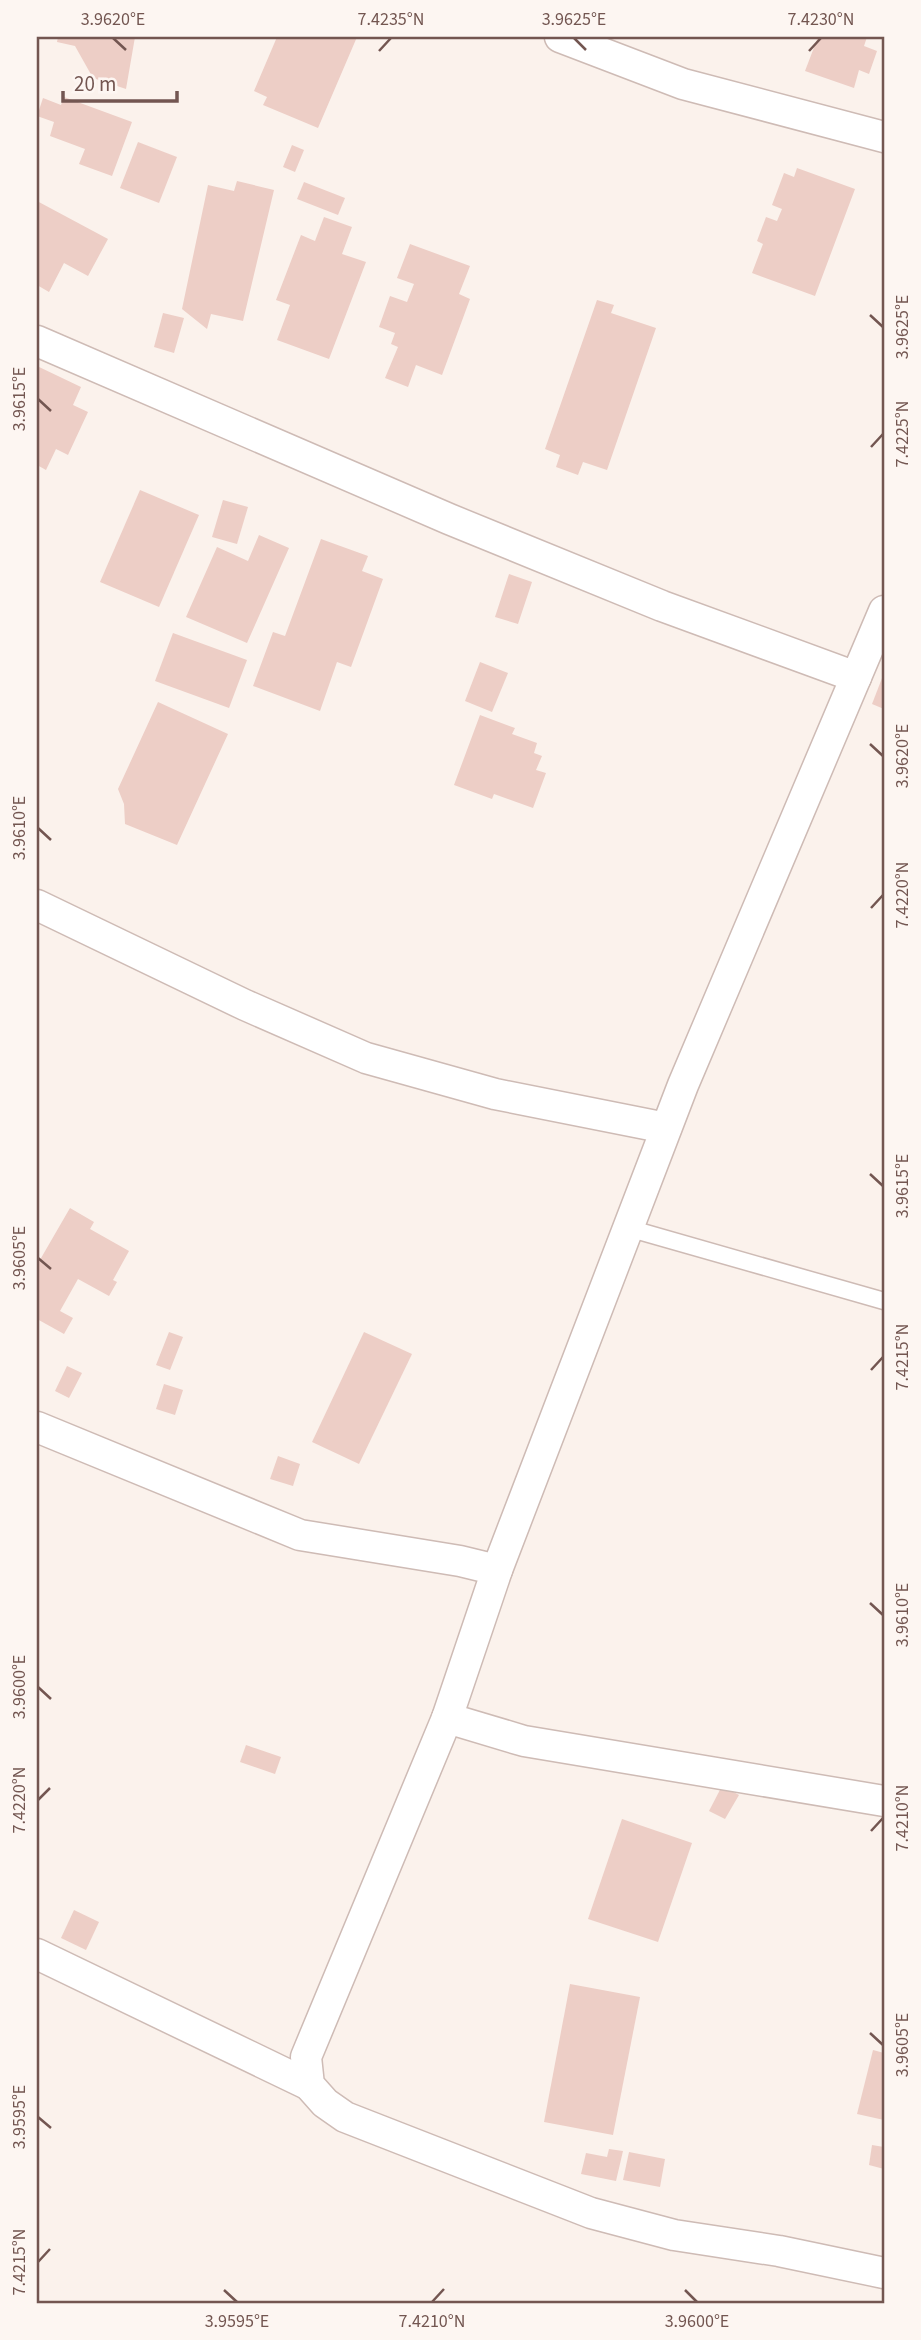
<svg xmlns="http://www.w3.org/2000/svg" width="921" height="2340" font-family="'Source Sans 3',sans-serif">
<rect width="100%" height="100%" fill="#fbf2ec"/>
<!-- building -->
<g fill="#edcec6">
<path d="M58,37h77l-9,52 -33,-11 -18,-32 -18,-4z"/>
<path d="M277,37h80l-39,91 -55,-23 4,-8 -13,-6z"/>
<path d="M818,37h49l-3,9 13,5 -8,23 -10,-4 -5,18 -49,-17z"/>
<path d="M64,97l68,25 -20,54 -33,-12 6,-15 -35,-13 4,-14 -17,-6 6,-18 18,7z"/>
<path d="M138,142l39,15 -18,46 -39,-15z"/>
<path d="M292,145l12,5 -9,22 -12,-5z"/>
<path d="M797,168l58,21 -40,107 -63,-23 11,-29 -6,-3 9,-24 11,4 5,-12 -10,-4 12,-32 10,4z"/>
<path d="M237,181l37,9 -31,131 -32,-7 -4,15 -25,-20 26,-124 26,6z"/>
<path d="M304,182l41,16 -7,17 -41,-16z"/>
<path d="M37,201l71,38 -20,37 -24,-13 -15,29 -12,-7z"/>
<path d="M324,217l28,10 -10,27 24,8 -37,97 -52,-19 13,-35 -14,-5 25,-65 14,6z"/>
<path d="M410,244l60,22 -11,28 11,5 -28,76 -26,-10 -8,22 -23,-9 13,-31 -7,-3 4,-11 -16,-6 11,-31 17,6 7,-18 -17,-6z"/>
<path d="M597,300l17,5 -3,8 45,15 -49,142 -24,-8 -5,13 -22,-8 4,-12 -15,-6z"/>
<path d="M163,313l21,5 -10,35 -20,-6z"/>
<path d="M37,366l44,21 -8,18 15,7 -20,43 -12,-6 -10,21 -9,-5z"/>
<path d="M140,490l59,25 -40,92 -59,-25z"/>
<path d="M223,500l25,7 -11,37 -25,-7z"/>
<path d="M259,535l30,13 -42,95 -61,-26 31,-70 31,14z"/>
<path d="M321,539l47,17 -6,15 21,8 -32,88 -14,-5 -17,49 -67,-25 20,-54 12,4z"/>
<path d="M509,574l23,8 -14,42 -23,-7z"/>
<path d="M173,633l74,27 -18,48 -74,-27z"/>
<path d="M480,662l28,11 -16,39 -27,-11z"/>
<path d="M884,673v36l-12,-5z"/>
<path d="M158,702l70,32 -51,111 -52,-21 -1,-20 -6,-15z"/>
<path d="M480,715l35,13 -3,6 25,9 -3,10 8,3 -6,14 10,3 -13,35 -39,-14 -2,5 -38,-14z"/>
<path d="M70,1208l24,14 -4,7 39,22 -16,29 4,2 -8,14 -31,-17 -18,32 13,7 -9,16 -27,-15v-54z"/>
<path d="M169,1332l14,5 -13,33 -14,-5z"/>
<path d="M364,1332l48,22 -53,110 -47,-22z"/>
<path d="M67,1366l15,7 -13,25 -14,-7z"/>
<path d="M164,1384l19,6 -8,25 -19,-6z"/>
<path d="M278,1456l22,8 -7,22 -23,-7z"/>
<path d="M246,1745l35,12 -6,17 -35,-12z"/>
<path d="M722,1786l17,9 -14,24 -16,-8z"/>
<path d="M622,1819l70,24 -34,99 -70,-23z"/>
<path d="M74,1910l25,12 -13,28 -25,-12z"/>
<path d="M570,1984l70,13 -27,138 -69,-13z"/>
<path d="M873,2050l11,3v67l-27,-6z"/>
<path d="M872,2145l12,2v22l-15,-4z"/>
<path d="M609,2149l14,2 -7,30 -35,-7 5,-21 21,4z"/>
<path d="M629,2152l36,7 -5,28 -37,-7z"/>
</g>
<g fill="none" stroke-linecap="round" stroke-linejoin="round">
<defs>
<path id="service" d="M628,1228l256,73"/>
<g id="minor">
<path d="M560,37l123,47 201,53"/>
<path d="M37,341l412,178 213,87 194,71"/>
<path d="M884,611l-201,474 -186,485 -50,148 -141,339 3,28 16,18 20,14 246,96 83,22 105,16 105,22"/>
<path d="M37,905l208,100 121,53 129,36 171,34"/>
<path d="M37,1427l263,108 160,26 37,9"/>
<path d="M447,1718l77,23 360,60"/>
<path d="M37,1954l272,131"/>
</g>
</defs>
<!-- service casing -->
<use href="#service" stroke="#cebbb5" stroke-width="19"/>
<!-- minor casing -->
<use href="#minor" stroke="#cebbb5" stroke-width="33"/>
<!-- service -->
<use href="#service" stroke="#fff" stroke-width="16"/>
<!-- minor -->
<use href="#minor" stroke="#fff" stroke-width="30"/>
</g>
<!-- ticks -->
<path fill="none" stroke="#735651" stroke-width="2.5" d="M113,38l13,12M574,38l12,12M379,51l12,-13M809,51l12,-13M870,315l13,12M38,399l13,12M871,447l12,-13M870,744l13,12M38,828l13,12M871,908l12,-13M870,1174l13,12M38,1258l13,11M871,1370l12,-13M870,1603l13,12M38,1687l13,12M38,1800l12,-12M871,1831l12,-13M870,2033l13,12M38,2117l13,11M38,2262l12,-13M224,2290l13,12M685,2290l12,12M432,2302l12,-13"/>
<!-- border -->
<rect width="921" height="2340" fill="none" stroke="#fdf6f2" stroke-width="77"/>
<!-- scale -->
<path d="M63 91v10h114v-10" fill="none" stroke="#735651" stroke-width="3.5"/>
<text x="74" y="91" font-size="21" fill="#735651" stroke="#fdf6f2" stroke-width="5" paint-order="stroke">20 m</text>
<rect x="38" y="38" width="845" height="2264" fill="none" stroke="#735651" stroke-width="2.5"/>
<g font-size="18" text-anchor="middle" fill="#735651">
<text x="113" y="25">3.9620°E</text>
<text x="391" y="25">7.4235°N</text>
<text x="574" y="25">3.9625°E</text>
<text x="821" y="25">7.4230°N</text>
<text transform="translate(902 327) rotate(-90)" y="6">3.9625°E</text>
<text transform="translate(19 399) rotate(-90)" y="6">3.9615°E</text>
<text transform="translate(902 434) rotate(-90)" y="6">7.4225°N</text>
<text transform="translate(902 756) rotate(-90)" y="6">3.9620°E</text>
<text transform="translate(19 828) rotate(-90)" y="6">3.9610°E</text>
<text transform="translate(902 895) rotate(-90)" y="6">7.4220°N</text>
<text transform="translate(902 1186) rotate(-90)" y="6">3.9615°E</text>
<text transform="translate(19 1258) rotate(-90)" y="6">3.9605°E</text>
<text transform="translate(902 1357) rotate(-90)" y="6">7.4215°N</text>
<text transform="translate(902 1615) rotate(-90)" y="6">3.9610°E</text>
<text transform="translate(19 1687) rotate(-90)" y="6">3.9600°E</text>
<text transform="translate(19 1800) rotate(-90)" y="6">7.4220°N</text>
<text transform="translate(902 1818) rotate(-90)" y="6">7.4210°N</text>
<text transform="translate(902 2045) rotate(-90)" y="6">3.9605°E</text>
<text transform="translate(19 2117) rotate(-90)" y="6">3.9595°E</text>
<text transform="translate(19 2262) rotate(-90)" y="6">7.4215°N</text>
<text x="237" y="2327">3.9595°E</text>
<text x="432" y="2327">7.4210°N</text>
<text x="697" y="2327">3.9600°E</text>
</g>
</svg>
